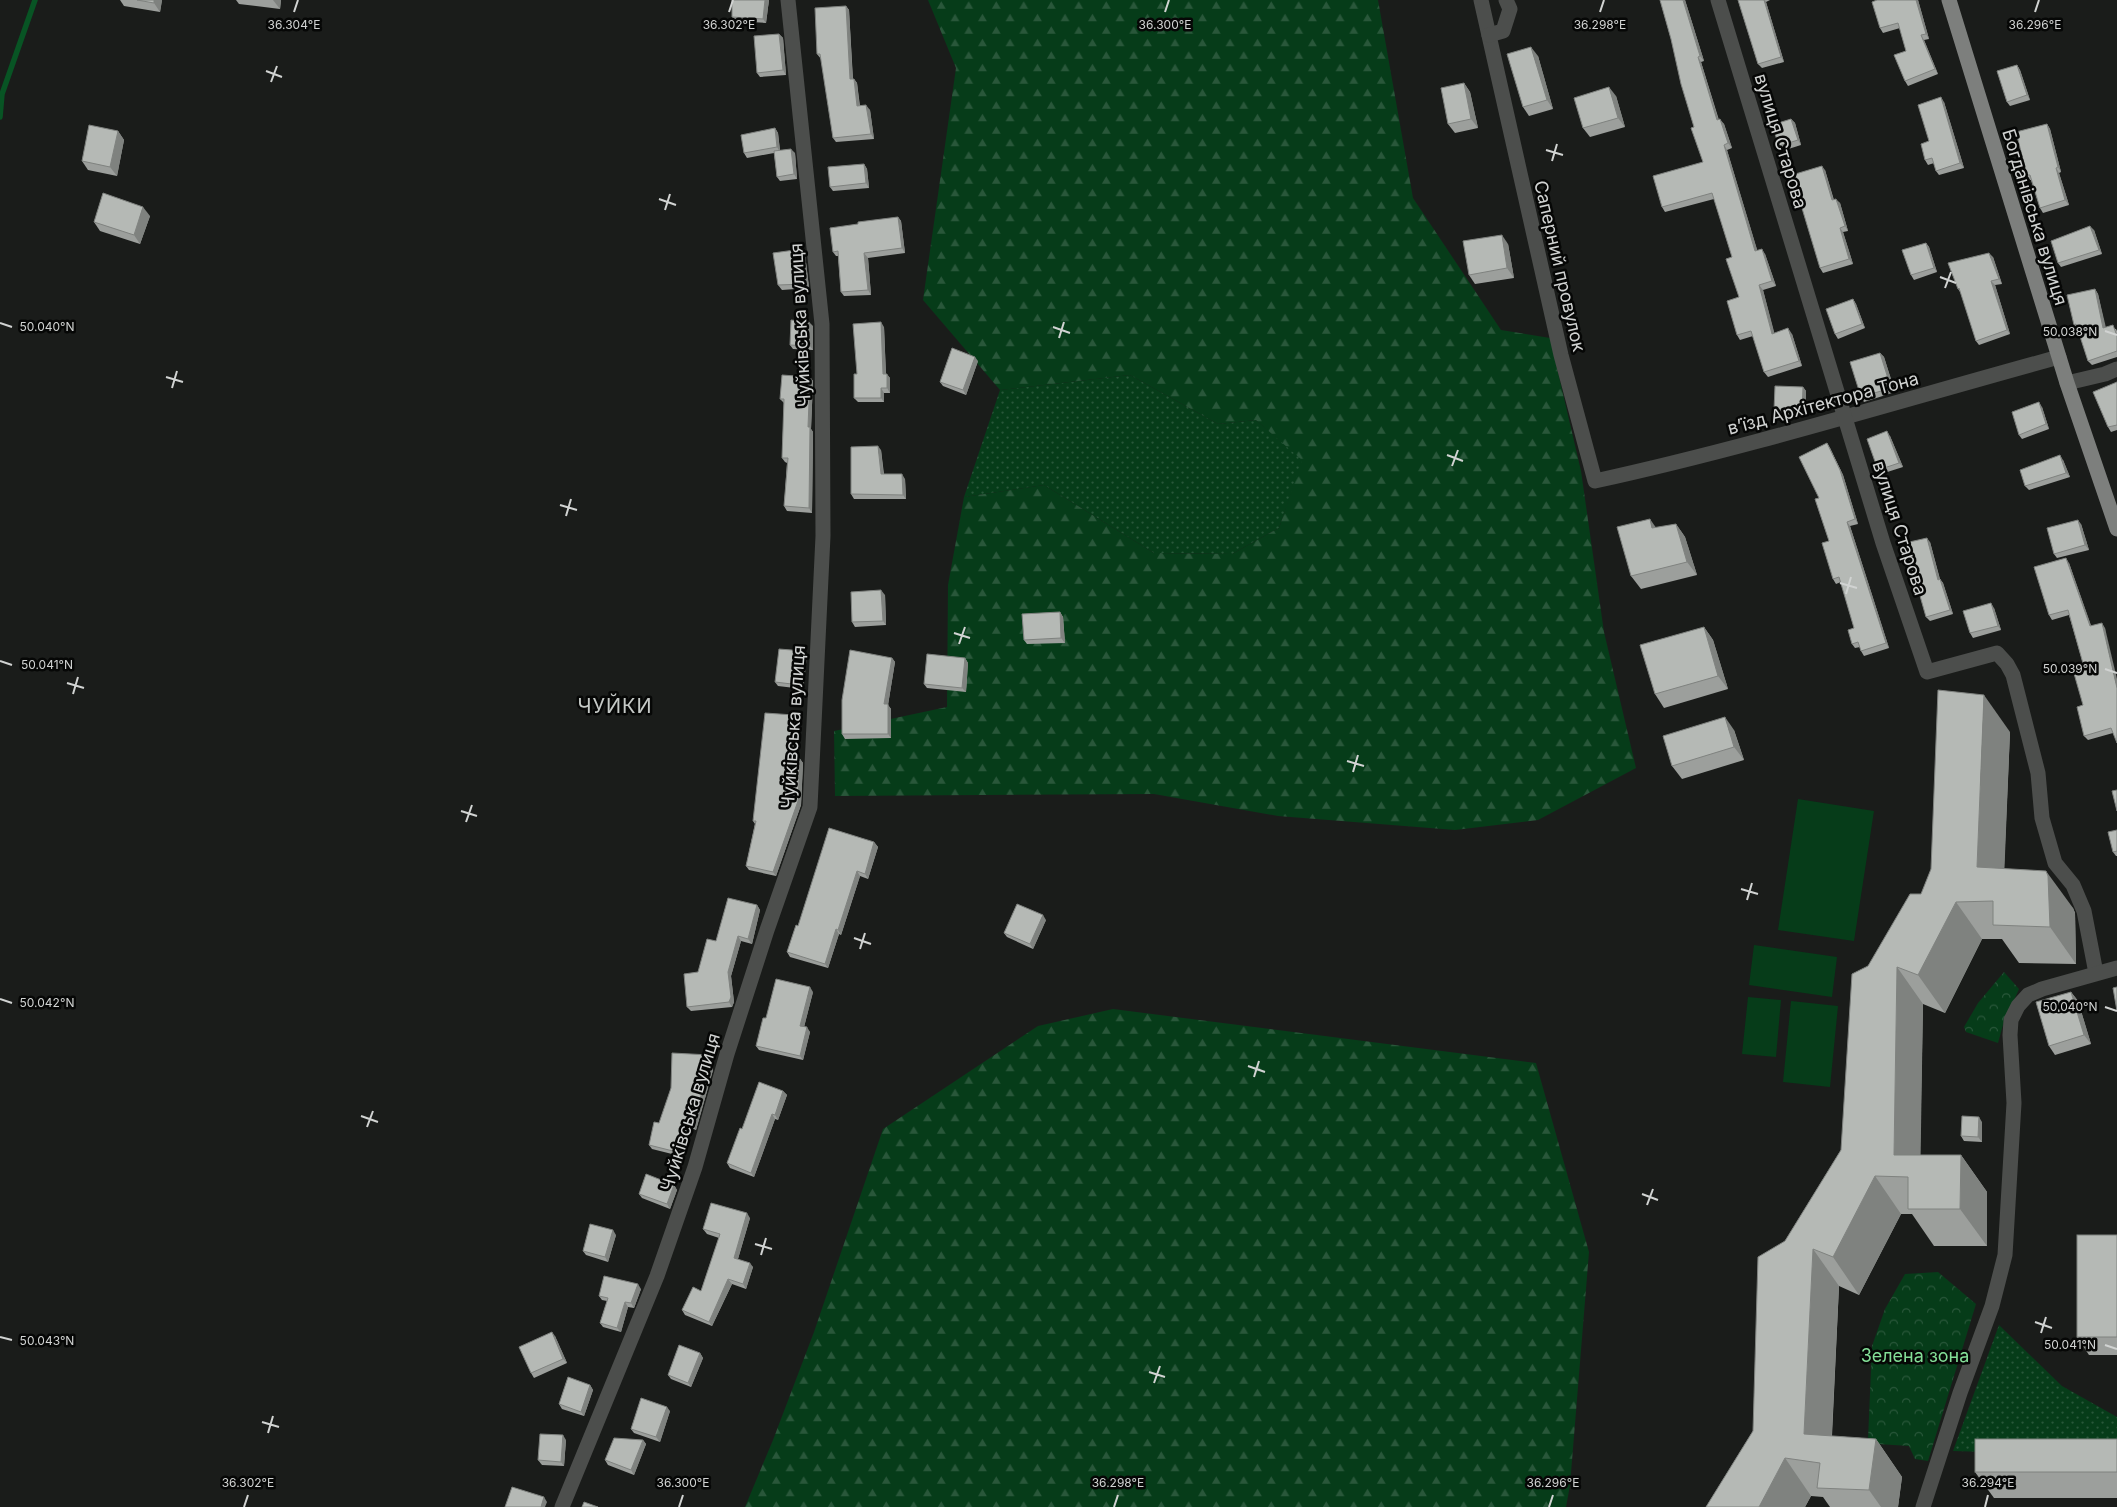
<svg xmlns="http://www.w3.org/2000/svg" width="2117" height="1507" font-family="Inter,sans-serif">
<defs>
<pattern id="grass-dots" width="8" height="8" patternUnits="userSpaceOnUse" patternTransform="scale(1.25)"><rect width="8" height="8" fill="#063c19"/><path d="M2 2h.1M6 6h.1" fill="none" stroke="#29573a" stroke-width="1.8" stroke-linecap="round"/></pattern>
<pattern id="forest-firs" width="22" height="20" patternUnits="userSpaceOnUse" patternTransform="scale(1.25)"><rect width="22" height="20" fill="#063c19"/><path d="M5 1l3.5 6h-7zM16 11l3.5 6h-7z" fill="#29573a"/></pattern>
<pattern id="park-crowns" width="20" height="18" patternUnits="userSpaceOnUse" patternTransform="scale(1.25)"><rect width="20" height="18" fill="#063c19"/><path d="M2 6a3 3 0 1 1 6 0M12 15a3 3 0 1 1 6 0" fill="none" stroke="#29573a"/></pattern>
</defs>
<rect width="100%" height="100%" fill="#1a1c1a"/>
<!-- grass -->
<g fill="url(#grass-dots)">
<path d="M1130,375l88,49 38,-4 47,40 -24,68 -47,26 -78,-1 -110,-68 -80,12 36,-107z"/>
<path d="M1999,1325l63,61 55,31v39l-164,-5z"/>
</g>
<!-- forest -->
<g fill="url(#forest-firs)">
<path d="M928,0h450l35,198 88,132 49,8 31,133 23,161 32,136 -98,52 -83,10 -177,-14 -124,-22 -319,2 -1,-65 113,-24 1,-122 16,-88 80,-12 110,68 78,1 47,-26 23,-68 -46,-40 -38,4 -88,-49 -130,15 -77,-90 33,-232z"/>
<path d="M1113,1009l423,54 53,189 -19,233 -4,22h-821l28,-67 41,-108 69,-203 155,-103z"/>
</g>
<!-- park -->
<g fill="url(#park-crowns)">
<path d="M2004,972l15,17 -16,36 -5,18 -32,-11 -2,-5 14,-24z"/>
<path d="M1938,1272l38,32 -48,157 -13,-2 -6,-13 -31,-2 -10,-4 4,-94 13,-37 20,-35z"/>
</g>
<!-- pitch -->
<g fill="#063c19">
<path d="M1798,799l76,12 -20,130 -76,-11z"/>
<path d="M1754,945l83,12 -5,40 -83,-12z"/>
<path d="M1748,997l33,3 -5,57 -34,-3z"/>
<path d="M1791,1001l47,5 -8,81 -47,-5z"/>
</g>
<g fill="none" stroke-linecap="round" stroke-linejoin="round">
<!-- stream -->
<path stroke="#085424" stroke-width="5.5" d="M0,117l2,-23 33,-94"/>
<!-- street -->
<g stroke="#4c4e4c" stroke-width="15">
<path d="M1481,0l80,355 34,126c156,-34 310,-82 464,-124"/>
<path d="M1718,0l165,543 44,129 70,-19 10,11 6,11 25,98 4,45 13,45 18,22 11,26 12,62"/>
<path d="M1489,35l14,-4 7,-22 -4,-9"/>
<path d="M2067,383l38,-9 12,-5"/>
<path d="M562,1507l95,-231 38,-109 32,-113 40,-124 43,-123 13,-271 -1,-212 -34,-324"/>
<path d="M1923,1507l37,-114 32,-87 13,-51 9,-152 -4,-68 1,-15 7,-14 10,-11 14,-6 75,-21"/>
</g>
<!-- primary -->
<path stroke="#7d7f7d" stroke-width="15" d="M1949,0l118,383 50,146"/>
</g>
<!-- wall -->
<g fill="#9c9f9c">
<path d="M120,0h42l-2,12 -36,-6z"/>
<path d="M236,0h45l-1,9 -41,-5z"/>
<path d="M732,0h37l-3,23 -31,-2 -3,-4z"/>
<path d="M1660,0h25l19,61 -3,1 18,58 5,4 8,24 -5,2 30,100 8,4 11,32 -13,4 11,43 18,1 10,32 -34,11 -4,-5 -11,-36 -13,4 -3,-5 2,-38 -7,-40 -18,-58 -49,13 -3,-5 41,-45 -32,-123z"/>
<path d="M1738,0h32l-4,2 18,60 -22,6 -4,-4z"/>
<path d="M1918,0l11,39 -5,1 14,34 -30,12 -3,-5 1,-30 -6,-23 -17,5 -3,-5z"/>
<path d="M846,6l3,4 4,69h1l3,4 3,23 10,4 4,29 -38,3 -3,-4 -12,-79 -4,-5z"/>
<path d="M779,34l4,4 3,37 -26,2 -3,-4z"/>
<path d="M1538,56l15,53 -24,7 -6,-9z"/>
<path d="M2017,65l3,5 10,30 -20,6 -3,-4z"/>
<path d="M1464,83l6,9 8,36 -23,5 -7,-9z"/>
<path d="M1616,96l9,31 -35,10 -7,-9z"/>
<path d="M1944,102l20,66 -25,7 -3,-4 -2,-8 -6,2 -3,-5 4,-19z"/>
<path d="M1791,119l4,4 6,22 -19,6 -3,-5z"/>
<path d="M2047,124l3,5 11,43 -2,1 10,32 -26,8 -3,-5 -9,-28h-1l-3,-5z"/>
<path d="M775,128l3,5 2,17 15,3 2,26 -17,2 -3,-4 -3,-24 -27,5 -3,-5z"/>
<path d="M118,131l6,9 -7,36 -29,-6 -6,-9z"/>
<path d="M864,164l3,5 2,19 -36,3 -3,-4z"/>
<path d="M1825,170l9,30 6,3 8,28 -5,1 10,32 -30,9 -3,-5z"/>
<path d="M150,216l-10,28 -40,-13 -6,-9z"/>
<path d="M898,217l3,4 4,32 -37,5 3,37 -27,1 -3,-4 -3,-36h-2l-3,-4 25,-28z"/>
<path d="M2094,230l8,24 -41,13 -3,-4z"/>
<path d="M1926,243l3,4 8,25 -23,8 -3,-5z"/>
<path d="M1508,244l6,34 -39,6 -6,-9z"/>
<path d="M805,254l4,34 -27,2 -4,-5z"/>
<path d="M1993,257l9,27 -7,1 15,49 -31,11 -3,-4 -15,-48 -3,-4z"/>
<path d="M2095,289l3,5 7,33 11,2 1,2v26l-25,8 -4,-4 -10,-32h-1l-3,-4z"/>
<path d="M1853,299l3,5 9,24 -27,11 -3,-5z"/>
<path d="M813,326v24l-20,-1 -3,-4z"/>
<path d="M884,327l2,47 4,4v15h-6v9h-26l-4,-4 3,-24z"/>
<path d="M1880,353l4,4 11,35 -31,10 -3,-5z"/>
<path d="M978,361l-12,34 -23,-9 -3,-4z"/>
<path d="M810,377l3,4 -2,48 2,3 -1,81 -25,-2 -3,-5 3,-43 -2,-1 -3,-4 2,-55 -4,-4z"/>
<path d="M2117,382v48l-6,2 -3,-5z"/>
<path d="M1803,387l3,4 -1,25 -27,-1 -4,-5z"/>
<path d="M2042,407l7,22 -27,10 -3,-4z"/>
<path d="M1890,436l13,31 -22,7 -3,-4z"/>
<path d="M1827,443l3,5 13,27 15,49 -8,2 39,122 -25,8 -3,-5 -1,-4 -5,1 -3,-4 2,-16 -13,-46 -5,2 -3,-5 -4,-38 -10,-43z"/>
<path d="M881,450l3,24 21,5 1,20h-52l-3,-5z"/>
<path d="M2063,460l7,17 -41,13 -4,-4z"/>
<path d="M1676,524l9,13 12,38 -56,14 -10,-13 25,-48z"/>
<path d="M2081,524l8,26 -32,8 -3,-4z"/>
<path d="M1930,542l10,37 3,4 10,31 -23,7 -4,-4z"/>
<path d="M2069,563l22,63 14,2 8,105 -25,7 -4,-4 -1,-31 1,-38 -15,-52 -17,5 -3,-5z"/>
<path d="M885,595l1,30 -31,2 -3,-5z"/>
<path d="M1994,608l7,22 -28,8 -3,-5z"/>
<path d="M1060,612l3,5 2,26 -38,1 -3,-4z"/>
<path d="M1704,627l9,13 15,49 -64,19 -9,-14z"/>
<path d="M807,656l-4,33 -25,-3 -3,-4z"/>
<path d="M892,658l3,4 -7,43 3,4v29l-46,1 -3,-5z"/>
<path d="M965,658l3,5 -2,29 -39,-4 -3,-4z"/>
<path d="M797,720l-5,38 8,1 3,4 -2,42 -25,71 -27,-6 -3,-4 9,-42 -2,-3z"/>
<path d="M1734,730l10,30 -62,19 -10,-13z"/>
<path d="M2010,732l-6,136 69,40 2,5 1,51 -57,-1 -17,-24h-20l-37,74 -22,-9 -3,151h41l26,37v54h-53l-22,-32h-11l-42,81 -20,-9 -7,150 44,3 26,38 -4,30h-68l-7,-10 -12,-1 -6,11h-99l47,-76 32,-190 56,-91 27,-184 53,-72z"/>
<path d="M2117,830v26h-1l-3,-4z"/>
<path d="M874,842l4,5 -10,32 -8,-3 -19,59 -2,-1 -11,34 -38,-11 -3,-5 11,-26z"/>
<path d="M757,905l3,5 -8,34 -11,-3 -10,35 3,26 -2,5 -41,4 -4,-4 11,-35 18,-31z"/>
<path d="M1046,920l-13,29 -26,-12 -3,-4z"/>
<path d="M813,992l-9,35 6,5 -7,28 -44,-10 -3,-4z"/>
<path d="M2071,992l7,9 13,43 -36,11 -6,-9z"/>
<path d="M710,1055l3,4v11l-17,60 -5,-2 -7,29 -32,-8 -3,-4 10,-22z"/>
<path d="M783,1091l4,4 -9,25 -3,-1 -21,58 -24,-9 -3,-5z"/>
<path d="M1982,1122v20l-18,-1 -3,-5z"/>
<path d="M674,1185l3,5 -7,19 -28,-11 -3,-4z"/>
<path d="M750,1218l-12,41 15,8 -7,22 -14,-5 -20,42 -27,-11 -3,-5 19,-19 18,-53 -12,-4 -4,-5z"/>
<path d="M616,1235l-8,27 -22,-7 -3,-4z"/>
<path d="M2117,1235v120h-28l-12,-18z"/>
<path d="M641,1289l-7,19 -6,-1 -7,25 -18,-5 -3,-4 7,-22 -5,-1 -3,-4z"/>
<path d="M555,1336l12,27 -33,15 -3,-5z"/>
<path d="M700,1353l3,5 -12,29 -20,-8 -3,-4z"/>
<path d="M590,1385l3,5 -9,26 -22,-7 -3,-5z"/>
<path d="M670,1411l-10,31 -26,-9 -3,-4z"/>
<path d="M2117,1439v59h-123l-19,-26z"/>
<path d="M566,1440l-2,26 -22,-1 -4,-5z"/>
<path d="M643,1440l3,4 -12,31 -26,-10 -3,-5z"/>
</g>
<!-- shaded-wall -->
<g fill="#7f827f">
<path d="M154,0h8l-2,12 -6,-9z"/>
<path d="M273,0h8l-1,9z"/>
<path d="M765,0h4l-3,23 -3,-4z"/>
<path d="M1683,0h2l19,61 -4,-5z"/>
<path d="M1764,0h1l1,2 18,60 -3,-5z"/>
<path d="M1916,0h2l11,39 -3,-5z"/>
<path d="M846,6l3,4 4,74 -3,-5z"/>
<path d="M779,34l4,4 3,37 -3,-5z"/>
<path d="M1921,35l3,5 14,34 -3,-5z"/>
<path d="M1531,47l7,9 15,53 -6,-9z"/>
<path d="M1698,57l3,5 19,63 -3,-5z"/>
<path d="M2017,65l3,5 10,30 -3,-5z"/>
<path d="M854,79l3,4 3,27 -3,-4z"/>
<path d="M1464,83l6,9 8,36 -7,-9z"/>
<path d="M1609,87l7,9 9,31 -7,-9z"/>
<path d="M1941,97l3,5 20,66 -4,-5z"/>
<path d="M866,105l4,5 4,29 -3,-5z"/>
<path d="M1720,119l4,5 8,24 -4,-5z"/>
<path d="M1791,119l4,4 6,22 -3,-5z"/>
<path d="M2047,124l3,5 11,43 -3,-5z"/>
<path d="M775,128l3,5 2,19 -3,-5z"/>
<path d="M118,131l6,9 -7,36 -7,-9z"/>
<path d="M1724,145l3,5 32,106 -4,-5z"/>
<path d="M791,149l4,4 2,26 -3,-5z"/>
<path d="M864,164l3,5 2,19 -3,-5z"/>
<path d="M1822,166l3,4 10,35 -3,-5z"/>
<path d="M2056,168l3,5 10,32 -4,-5z"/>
<path d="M1836,199l4,4 8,28 -3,-5z"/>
<path d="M143,207l7,9 -10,28 -6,-9z"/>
<path d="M898,217l3,4 4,32 -3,-5z"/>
<path d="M2090,226l4,4 8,24 -3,-4z"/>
<path d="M1840,228l3,4 10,32 -4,-5z"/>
<path d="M1502,235l6,9 6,34 -7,-10z"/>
<path d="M1926,243l3,4 8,25 -3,-4z"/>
<path d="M802,249l3,5 4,34 -3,-4z"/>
<path d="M1762,249l3,5 11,32 -4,-5z"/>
<path d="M864,253l4,5 3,37 -3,-5z"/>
<path d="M1989,253l4,4 9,27 -3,-5z"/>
<path d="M1991,281l4,4 15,49 -3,-4z"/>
<path d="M1759,285l4,5 13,49 -4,-5z"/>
<path d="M2095,289l3,5 9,38 -4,-4z"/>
<path d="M1853,299l3,5 9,24 -3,-4z"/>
<path d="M809,322l4,4v24l-3,-4z"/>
<path d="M881,322l3,5 2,51 -3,-4z"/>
<path d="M1788,328l4,6 10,32 -3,-5z"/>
<path d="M1880,353l4,4 11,35 -4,-4z"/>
<path d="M975,357l3,4 -12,34 -3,-5z"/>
<path d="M887,374l3,4v15l-3,-5z"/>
<path d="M810,377l3,4 -2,48 2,3 -1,81 -3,-5 -1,-81z"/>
<path d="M1803,387l3,4 -1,25 -3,-5z"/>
<path d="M881,388l3,5v9l-3,-4z"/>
<path d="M2039,402l3,5 7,22 -3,-5z"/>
<path d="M1887,431l3,5 13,31 -4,-4z"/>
<path d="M1827,443l3,5 13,27 15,49 -3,-5z"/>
<path d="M878,446l3,4 3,29 -3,-5z"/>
<path d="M2060,455l3,5 7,17 -4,-4z"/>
<path d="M902,474l3,5 1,20 -3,-4z"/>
<path d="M1650,519l9,13 -7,-4z"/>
<path d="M2078,520l3,4 8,26 -4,-5z"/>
<path d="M1847,522l3,4 39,122 -3,-5z"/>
<path d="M1676,524l9,13 12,38 -10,-13z"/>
<path d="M1927,538l3,4 11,42 -3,-4z"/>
<path d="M2066,558l3,5 24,68 -3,-5z"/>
<path d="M1940,579l3,4 10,31 -3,-4z"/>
<path d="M881,590l4,5 1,30 -3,-4z"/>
<path d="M1991,603l3,5 7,22 -3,-4z"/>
<path d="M1060,612l3,5 2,26 -4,-5z"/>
<path d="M2102,623l3,5 12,51v9z"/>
<path d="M1704,627l9,13 15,49 -10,-13z"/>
<path d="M804,651l3,5 -4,33 -3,-4z"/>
<path d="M892,658l3,4 -7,43 3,4v29l-3,-4 -4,-30z"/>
<path d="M965,658l3,5 -2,29 -4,-4z"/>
<path d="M1984,695l26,37 -7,172 -26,-37z"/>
<path d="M794,715l3,5 -5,42 -3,-4z"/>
<path d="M1725,717l9,13 10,30 -10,-13z"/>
<path d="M800,759l3,4 -2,42 -25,71 -3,-4z"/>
<path d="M874,842l4,5 -10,32 -3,-5z"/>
<path d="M857,871l3,5 -19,59 -3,-5z"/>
<path d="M2046,871l27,37 2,5 1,51 -26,-37z"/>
<path d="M1956,902l26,37 -37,74 -27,-38z"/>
<path d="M757,905l3,5 -8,34 -4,-5z"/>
<path d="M1043,915l3,5 -13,29 -3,-5z"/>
<path d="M836,929l3,5 -11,34 -3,-4z"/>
<path d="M738,936l3,5 -10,35 3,26 -2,5 -3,-5 -1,-30z"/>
<path d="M1897,967l26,37 -3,188 -26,-37z"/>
<path d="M810,987l3,5 -10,39 -3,-5z"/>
<path d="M2071,992l7,9 13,43 -7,-9z"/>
<path d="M807,1027l3,5 -7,28 -3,-4z"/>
<path d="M710,1055l3,4v11l-17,60 -3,-5z"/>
<path d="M783,1091l4,4 -9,25 -3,-5z"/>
<path d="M772,1114l3,5 -21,58 -3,-4z"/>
<path d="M1979,1117l3,5v20l-4,-5z"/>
<path d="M688,1123l3,5 -7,29 -3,-4z"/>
<path d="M1961,1155l26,37v54l-27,-37z"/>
<path d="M1875,1176l26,38 -42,81 -26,-38z"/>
<path d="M674,1185l3,5 -7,19 -3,-5z"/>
<path d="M747,1213l3,5 -13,44 -3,-4z"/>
<path d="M613,1230l3,5 -8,27 -3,-5z"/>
<path d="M1813,1249l26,37 -9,185 -26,-37z"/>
<path d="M750,1263l3,4 -7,22 -3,-5z"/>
<path d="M728,1279l4,5 -20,42 -3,-4z"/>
<path d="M638,1284l3,5 -7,19 -3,-5z"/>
<path d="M625,1302l3,5 -7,25 -4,-4z"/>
<path d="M552,1332l3,4 12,27 -4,-4z"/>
<path d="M700,1353l3,5 -12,29 -3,-4z"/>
<path d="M590,1385l3,5 -9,26 -3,-4z"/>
<path d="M667,1407l3,4 -10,31 -4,-5z"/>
<path d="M563,1435l3,5 -2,26 -3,-4z"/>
<path d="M1876,1439l26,38 -4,30h-17l-12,-17z"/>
<path d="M643,1440l3,4 -12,31 -3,-5z"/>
<path d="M1785,1458l26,38 -6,11h-46z"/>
<path d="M544,1497l3,5 -2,5h-4z"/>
</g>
<!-- building -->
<g fill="#b5b9b5" stroke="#7f827f">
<path d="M137,0h17v3z"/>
<path d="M732,0h33l-2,19 -31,-2z"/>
<path d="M1660,0h23l17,56 -2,1 19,63 3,-1 8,24 -4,2 31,106 7,-2 10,32 -13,4 13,49 16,-6 11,33 -35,11 -13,-41 -14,4 -10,-34 12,-4 -13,-38 6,-2 -20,-64 -50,14 -9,-31 50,-14 -12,-34 3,-1 -13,-43 -10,-45z"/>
<path d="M1738,0h26l17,57 -23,7z"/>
<path d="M1877,0h39l10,34 -5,1 14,34 -30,12 -11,-26 12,-4 -8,-28 -18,5 -8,-26z"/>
<path d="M846,6l4,73h4l3,27 9,-1 5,29 -38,4 -13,-84h-3l-2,-46z"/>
<path d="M779,34l4,36 -26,3 -3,-37z"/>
<path d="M1531,47l16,53 -24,7 -16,-53z"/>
<path d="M2017,65l10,30 -20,7 -10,-31z"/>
<path d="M1464,83l7,36 -23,5 -7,-36z"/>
<path d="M1609,87l9,31 -35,10 -9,-30z"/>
<path d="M1941,97l19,66 -24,8 -4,-13 -7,2 -4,-16 8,-3 -11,-36z"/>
<path d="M1791,119l7,21 -19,6 -7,-21z"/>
<path d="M2047,124l11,43 -2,1 9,32 -25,8 -10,-33h-3l-11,-43z"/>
<path d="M89,125l29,6 -8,36 -28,-6z"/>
<path d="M775,128l2,19 -33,6 -3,-18z"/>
<path d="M791,149l3,25 -17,3 -3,-26z"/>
<path d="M864,164l2,19 -36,4 -2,-20z"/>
<path d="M1822,166l10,34 4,-1 9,27 -5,2 9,31 -29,9 -28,-93z"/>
<path d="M103,193l40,14 -9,28 -40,-13z"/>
<path d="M898,217l4,31 -38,5 4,37 -27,2 -3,-41 -5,1 -3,-24 28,-4v-2z"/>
<path d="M2090,226l9,24 -41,13 -7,-22z"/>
<path d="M1502,235l5,33 -38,7 -6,-34z"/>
<path d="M1926,243l8,25 -23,7 -9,-25z"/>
<path d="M802,249l4,35 -28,1 -5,-32z"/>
<path d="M1989,253l10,26 -8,2 16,49 -31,11 -17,-53 -1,1 -10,-26z"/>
<path d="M2095,289l8,39 10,-3 4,11v15l-29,10 -12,-37 -2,1 -7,-30z"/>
<path d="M1853,299l9,25 -27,10 -9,-25z"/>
<path d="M791,320l18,2 1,24 -20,-1z"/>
<path d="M881,322l2,52h4v14h-6v10h-27v-24h3l-4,-50z"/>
<path d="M952,348l23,9 -12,33 -23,-8z"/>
<path d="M1880,353l11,35 -30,9 -11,-35z"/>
<path d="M782,375l28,2 -2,50h2l-1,81 -25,-2 4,-48h-6l2,-59h-4z"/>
<path d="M2117,382v43l-9,2 -15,-35z"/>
<path d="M1775,386l28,1 -1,24 -28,-1z"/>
<path d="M2039,402l7,22 -27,11 -7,-23z"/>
<path d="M1887,431l12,32 -21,7 -11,-31z"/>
<path d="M1827,443l13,27 15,49 -8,3 39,121 -25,8 -3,-9 -6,2 -4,-14 6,-2 -15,-51 -6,2 -11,-36 7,-2 -14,-42 4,-1 -20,-41z"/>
<path d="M878,446l3,28h21l1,21 -52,-1v-47z"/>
<path d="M2060,455l6,18 -41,13 -5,-16z"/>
<path d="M1650,519l2,9 24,-4 11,38 -56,14 -14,-49z"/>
<path d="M2078,520l7,25 -31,9 -7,-26z"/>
<path d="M1927,538l11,42 2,-1 10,31 -24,7 -21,-74z"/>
<path d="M2066,558l24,68 12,-3 15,65v55l-6,-15 -27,8 -7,-29 6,-2 -10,-35 11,-3 -16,-57 -19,5 -15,-48z"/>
<path d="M881,590l2,31 -31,1 -1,-30z"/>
<path d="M1991,603l7,23 -28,7 -7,-22z"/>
<path d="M1060,612l1,26 -37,2 -2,-26z"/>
<path d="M1704,627l14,49 -63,18 -15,-49z"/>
<path d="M779,649l25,2 -4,34 -25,-3z"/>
<path d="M850,650l42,8 -8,46h4v30h-46v-34z"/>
<path d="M927,654l38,4 -3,30 -38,-4z"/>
<path d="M1938,690l46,5 -7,172 69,4 2,5 2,51 -57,-2v-24l-37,1 -38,73 -21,-8 -3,188h67l-1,54h-52v-32l-33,-1 -42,81 -20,-8 -9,185 72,5 -7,51 -52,-2 3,-25 -35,-5 -26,49h-53l47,-76 5,-174 27,-16 56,-91 11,-176 16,-8 42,-72h11l10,-25z"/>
<path d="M765,713l29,2 -5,43 11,1 -2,42 -25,71 -27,-6 10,-45h-3z"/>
<path d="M1725,717l9,30 -62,19 -9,-30z"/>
<path d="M2117,790v21l-5,-20z"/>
<path d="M829,828l45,14 -9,32 -8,-3 -19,59 -2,-1 -11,35 -38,-12 9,-27 2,1z"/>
<path d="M2117,830v21l-4,1 -5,-20z"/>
<path d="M728,898l29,7 -9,34 -10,-3 -10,36 3,25 -2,5 -42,5 -3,-33 14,-2 9,-33 9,2z"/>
<path d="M1017,904l26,11 -13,29 -26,-11z"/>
<path d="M776,979l34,8 -10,39 7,1 -7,29 -44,-10 7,-28h3z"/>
<path d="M2117,987v24l-4,-23z"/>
<path d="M2071,992l13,43 -35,11 -13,-44z"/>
<path d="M672,1053l38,2 -1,11 -16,59 -5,-2 -7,30 -32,-8 5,-23 5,1 12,-35z"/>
<path d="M759,1082l24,9 -8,24 -3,-1 -21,59 -24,-10 13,-35 2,1z"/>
<path d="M1962,1116l17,1 -1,20 -17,-1z"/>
<path d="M646,1174l28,11 -7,19 -28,-10z"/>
<path d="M711,1203l36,10 -13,45 16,5 -7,21 -15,-5 -19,43 -27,-12 11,-23 8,4 19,-57 -17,-5z"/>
<path d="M590,1224l23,6 -8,27 -22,-6z"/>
<rect x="2077" y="1235" width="40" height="102"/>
<path d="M604,1276l34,8 -7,19 -6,-1 -8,26 -17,-5 8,-25 -9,-2z"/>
<path d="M552,1332l11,27 -32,14 -12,-26z"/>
<path d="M679,1345l21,8 -12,30 -20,-8z"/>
<path d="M568,1377l22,8 -9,27 -22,-8z"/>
<path d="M641,1398l26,9 -11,30 -25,-8z"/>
<path d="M540,1434l23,1 -2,27 -23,-2z"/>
<path d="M614,1438l29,2 -12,30 -26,-10z"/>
<rect x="1975" y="1439" width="142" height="33"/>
<path d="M512,1487l32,10 -3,10h-36z"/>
<path d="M584,1502l14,5h-16z"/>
</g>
<!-- ticks -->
<path fill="none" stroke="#d1d3d2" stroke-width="2" d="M294,12l4,-12M729,12l4,-12M1165,12l4,-12M1600,12l4,-12M2035,12l4,-12M266,71l16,6M271,82l6,-16M1546,150l17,5M1552,161l5,-17M659,199l17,6M665,210l5,-16M1940,277l16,6M1945,288l6,-16M0,323l12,4M1053,327l17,6M2105,331l12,4M1059,338l5,-16M166,377l17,5M172,388l5,-17M1447,455l16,6M1452,466l6,-16M560,505l17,5M566,516l5,-17M1840,583l17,5M1846,594l5,-17M954,633l16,5M959,644l6,-17M0,661l12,4M2105,669l12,4M67,683l17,5M73,694l5,-17M1347,761l17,5M1353,772l5,-17M461,811l16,5M466,822l6,-17M1741,889l17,5M1747,900l5,-17M854,938l17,6M860,949l5,-16M0,999l12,4M2105,1007l12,4M1248,1066l17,6M1254,1077l5,-16M361,1116l17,6M367,1127l6,-16M1642,1194l16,6M1647,1205l6,-16M755,1244l17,5M761,1255l5,-17M2035,1322l17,6M2041,1333l5,-16M0,1337l12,3M2105,1345l12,4M1149,1372l16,5M1154,1383l6,-17M262,1422l17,5M268,1433l5,-17M244,1507l4,-12M679,1507l4,-12M1114,1507l4,-12M1549,1507l4,-12M1985,1507l3,-12"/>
<g text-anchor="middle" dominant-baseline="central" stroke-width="5" stroke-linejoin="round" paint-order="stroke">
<!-- street labels -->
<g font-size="18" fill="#d1d3d2" stroke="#060706">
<text transform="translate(1781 141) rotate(73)">вулиця Старова</text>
<text transform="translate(2035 217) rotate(73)">Богданівська вулиця</text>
<text transform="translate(1560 266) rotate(77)">Саперний провулок</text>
<text transform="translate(800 325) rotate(-93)">Чуйківська вулиця</text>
<text transform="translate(1823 403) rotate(-15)">в’їзд Архітектора Тона</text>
<text transform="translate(1900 528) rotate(72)">вулиця Старова</text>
<text transform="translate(793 727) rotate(-86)">Чуйківська вулиця</text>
<text transform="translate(690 1112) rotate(-73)">Чуйківська вулиця</text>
</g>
<!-- park labels -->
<g font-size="18" fill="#83df97" stroke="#060706">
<text x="1915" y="1355">Зелена зона</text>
</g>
<!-- quarter labels -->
<g font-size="20" letter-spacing="1" fill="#c5c9c6" stroke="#060706">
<text x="615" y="706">ЧУЙКИ</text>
</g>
</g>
<g font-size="12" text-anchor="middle" fill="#d1d3d2" stroke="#060706" stroke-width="5" stroke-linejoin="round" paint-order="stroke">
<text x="294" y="29">36.304°E</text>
<text x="729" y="29">36.302°E</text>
<text x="1165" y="29">36.300°E</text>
<text x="1600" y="29">36.298°E</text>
<text x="2035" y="29">36.296°E</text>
<text x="47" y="331">50.040°N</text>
<text x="2070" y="336">50.038°N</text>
<text x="47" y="669">50.041°N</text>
<text x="2070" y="673">50.039°N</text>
<text x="47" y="1007">50.042°N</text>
<text x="2070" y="1011">50.040°N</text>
<text x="47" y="1345">50.043°N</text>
<text x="2070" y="1349">50.041°N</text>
<text x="248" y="1487">36.302°E</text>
<text x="683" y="1487">36.300°E</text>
<text x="1118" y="1487">36.298°E</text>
<text x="1553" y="1487">36.296°E</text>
<text x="1988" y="1487">36.294°E</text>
</g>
</svg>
